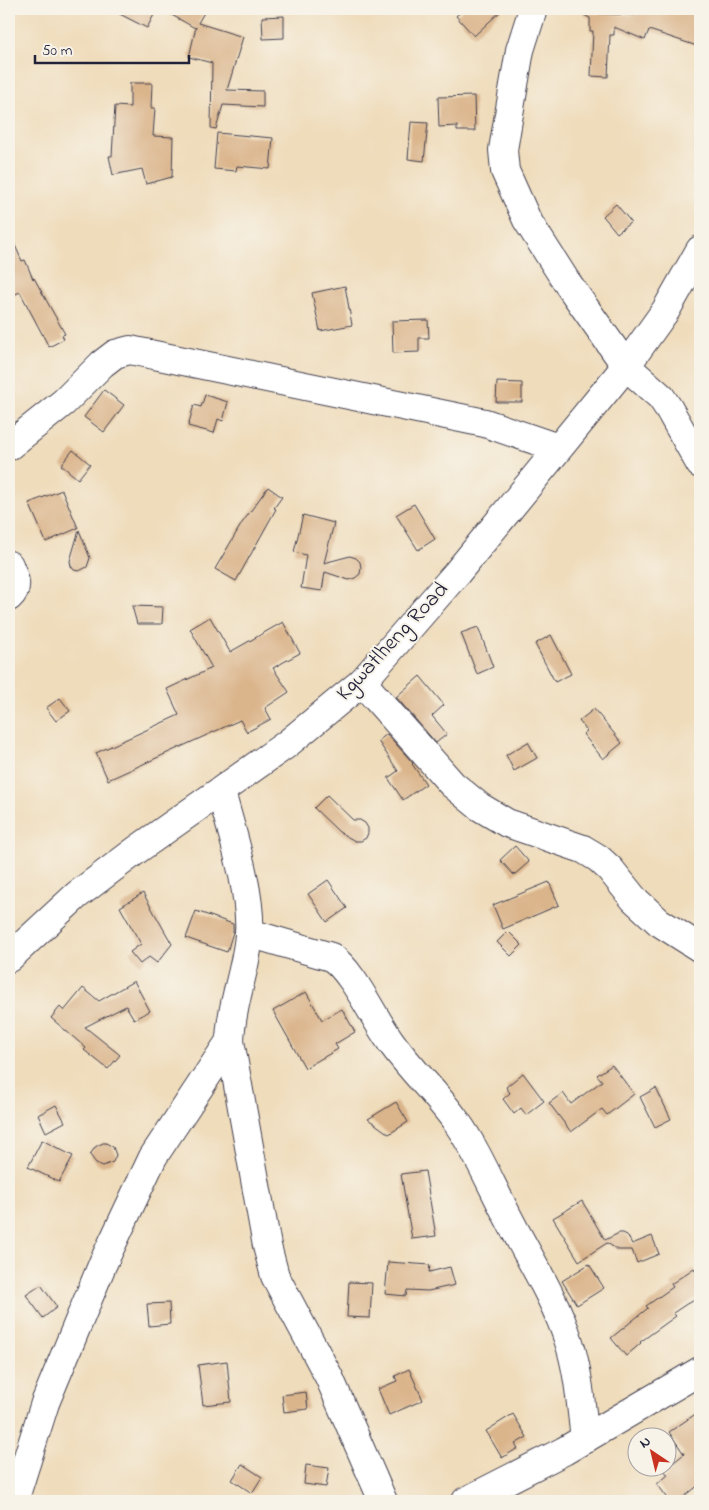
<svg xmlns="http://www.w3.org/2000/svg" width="709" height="1510" font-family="'Indie Flower',sans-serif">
<rect width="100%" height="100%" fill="#f7f3e8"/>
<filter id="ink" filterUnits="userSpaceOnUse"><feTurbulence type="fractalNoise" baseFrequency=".02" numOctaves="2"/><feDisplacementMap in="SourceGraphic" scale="10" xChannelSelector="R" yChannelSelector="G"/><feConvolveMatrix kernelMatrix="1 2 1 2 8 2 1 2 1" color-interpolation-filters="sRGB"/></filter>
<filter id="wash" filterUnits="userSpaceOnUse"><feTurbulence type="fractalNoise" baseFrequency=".0096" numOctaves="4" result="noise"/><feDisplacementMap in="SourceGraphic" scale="20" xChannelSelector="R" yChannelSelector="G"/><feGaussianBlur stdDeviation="1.12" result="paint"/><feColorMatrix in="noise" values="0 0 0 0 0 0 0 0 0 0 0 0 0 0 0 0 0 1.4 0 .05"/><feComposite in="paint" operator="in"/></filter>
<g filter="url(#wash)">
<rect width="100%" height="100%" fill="#efdcbb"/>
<g id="blocks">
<!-- building -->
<g fill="#dab48a">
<path d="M110,9h47l-10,19z"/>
<path d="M161,9h45l-8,14 45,14 -16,53 36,1v16l-40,-2 -7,24 -5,-1 1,-65 -23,-6 7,-30 -1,1z"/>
<path d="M464,9h39l-29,27 -18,-20z"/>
<path d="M637,9h63v38l-51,-17 -4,10 -31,-13v8h-4l-2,42 -17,-1 2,-45h-3v-13l-6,-3v-2l51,2z"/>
<path d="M284,16v22l-21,1 -1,-22z"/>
<path d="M130,83h22l-1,25h4l-2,28 20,1 -1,40 -26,7 -4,-15 -29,6 -4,-19h3l3,-50 15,1z"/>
<path d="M474,96l1,35h-18v-5l-18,1 -1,-30z"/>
<path d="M411,122l17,1 -4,38 -16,-2z"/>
<path d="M217,133l56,5 -3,31 -33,-3 -1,5 -22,-2z"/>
<path d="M616,204l15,18 -14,11 -14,-17z"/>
<path d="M9,232l13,29 3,-1 8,19 1,-1 31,56 -3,1 2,4 -15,8 -29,-55 -11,5z"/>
<path d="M345,286l7,39 -32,6 -8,-38z"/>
<path d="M428,320l1,18h-10v14l-26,1 -1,-32z"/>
<path d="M497,382l25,1v19h-26z"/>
<path d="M104,390l20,15 -20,27 -20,-15z"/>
<path d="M205,395l23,7 -5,19 -5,-2 -4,14 -26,-7 6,-21 7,2z"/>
<path d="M73,450l17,14 -12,15 -17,-14z"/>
<path d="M268,487l14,10 -8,11 2,1 -40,72 -21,-12 27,-46z"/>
<path d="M62,490l16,38 -32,14 -17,-39z"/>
<path d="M414,504l21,35 -17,11 -22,-35z"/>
<path d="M303,515l31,8 -10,40 26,-7 6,2 4,4 1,6 -1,6 -5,4 -6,2 -24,-8 -3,19 -21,-3 5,-33 -12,-3z"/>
<path d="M79,530l11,28 -3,9 -8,4 -5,-1 -3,-4 -1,-5z"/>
<path d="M132,606l31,1 -1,17h-25z"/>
<path d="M210,617l20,35 53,-30 17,31 -27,15 16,24 -24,16 6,11 -24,13 -7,-12 -132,60 -12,-27 83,-38 -12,-26 45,-21 -22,-39z"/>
<path d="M478,627l15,40 -16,7 -16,-41z"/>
<path d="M551,635l20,39 -16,8 -20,-38z"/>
<path d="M420,676l24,29 -12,11 15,18 -11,9 -40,-46z"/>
<path d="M60,698l10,13 -14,10 -10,-13z"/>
<path d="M594,709l28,34 -19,16 -20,-25 4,-3 -8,-10z"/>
<path d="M387,734l26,29 -1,1 14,20 -23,16 -15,-22 10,-7 -20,-30z"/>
<path d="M528,742l9,16 -23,13 -8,-16z"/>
<path d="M327,795l26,25h7l5,3 3,5v5l-2,5 -5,3h-6l-16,-9 -25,-24z"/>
<path d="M515,846l14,16 -15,13 -14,-15z"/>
<path d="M328,880l19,28 -20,14 -19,-28z"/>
<path d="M549,882l10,23 -56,24 -10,-24z"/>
<path d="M143,893l29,51 -15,19 -8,-6 -9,7 -10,-12 11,-8 -21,-37z"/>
<path d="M196,911l37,13v8l-6,20 -41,-14z"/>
<path d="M508,931l14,14 -11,11 -14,-14z"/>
<path d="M134,981l16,30 -16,8 -8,-13 -41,21 35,28 -12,14 -24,-19 2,-2 -35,-30 9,-11 4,4 19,-23 16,13z"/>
<path d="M306,992l16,28 20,-11 13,23 -20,12 3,5 -33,19 -32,-57z"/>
<path d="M612,1065l22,29 -27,21 -5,-6 -31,23 -22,-29 14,-10 8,11 31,-23 -5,-6z"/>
<path d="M523,1073l21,28 -18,14 -5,-7 -7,6 -11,-15 7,-6 -4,-6z"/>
<path d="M656,1088l15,31 -16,8 -15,-30z"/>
<path d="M396,1102l12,20 -19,12 -21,-15z"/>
<path d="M56,1105l9,17 -19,10 -8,-17z"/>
<path d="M42,1140l31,16 -14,26 -31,-15z"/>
<path d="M103,1143h3l7,4 3,8 -3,7 -10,4 -7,-3 -6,-8 5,-8z"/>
<path d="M425,1171l11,65 -24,3 -11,-65z"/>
<path d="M582,1201l23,39 14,-7h4l4,2 5,9 20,-8 7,18 -22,9 -5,-13h-14l-11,-7 -28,18 -26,-43z"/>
<path d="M388,1262l42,3 -1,7 21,-5 5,18 -27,6 -21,-1 -1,6 -21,-2z"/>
<path d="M589,1264l15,24 -27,17 -15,-24z"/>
<path d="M694,1268l6,10v17l-27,18 3,3 -36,26 1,1 -15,13 -15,-18 37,-30 -2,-2 27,-19 -2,-3z"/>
<path d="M349,1282l23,1 -2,35 -23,-1z"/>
<path d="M41,1285l16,22 -14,11 -17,-23z"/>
<path d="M169,1303l1,21 -21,2 -2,-22z"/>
<path d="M227,1361l4,41 -28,3 -5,-40z"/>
<path d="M409,1369l14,31 -34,15 -11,-26 19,-8 -2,-5z"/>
<path d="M306,1392l2,17 -24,3 -2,-17z"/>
<path d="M700,1411v73l-21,17h-9l-13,-17 11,-9 -4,-5 20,-16 -15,-22z"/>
<path d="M513,1414l14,23 -12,7 3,4 -16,10 -16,-27z"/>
<path d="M242,1464l20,13 -10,16 -20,-13z"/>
<path d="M306,1465l23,3 -3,19 -22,-3z"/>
</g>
</g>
</g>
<g filter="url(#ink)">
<use href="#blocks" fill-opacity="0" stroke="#413e4e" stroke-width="1"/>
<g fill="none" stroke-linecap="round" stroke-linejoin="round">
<defs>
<g id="minor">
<path d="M533,9l-13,41 -13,76 -4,24 2,21 22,49 39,61 60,85 35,31 8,12 31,55"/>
<path d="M9,446l55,-44 38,-38 13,-10 15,-4 355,73 73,25"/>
<path d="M9,565c5,12 11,22 0,32"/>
<path d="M362,682l90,102 28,23 27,16 76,26 15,9 12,11 24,30 25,23 41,26"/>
<path d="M221,792c11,41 31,101 28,143 -3,36 -18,69 -19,106l37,205 8,30 54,101 54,124"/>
<path d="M249,933l82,24c22,14 43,62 60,85 20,28 45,51 65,79 21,29 35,64 52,96 21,41 47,81 61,125 10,31 12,65 16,97"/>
<path d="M9,958l68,-63 61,-46 149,-105 75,-62 94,-108 170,-208 40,-56 34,-60"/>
<path d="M14,1501l31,-98 58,-140 50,-106 77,-116"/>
<path d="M466,1501l98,-50 136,-80"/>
</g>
</defs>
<!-- minor casing -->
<use href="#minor" stroke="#413e4e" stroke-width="30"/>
<!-- minor -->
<use href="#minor" stroke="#fff" stroke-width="28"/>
</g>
</g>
<g text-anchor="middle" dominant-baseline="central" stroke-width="4" stroke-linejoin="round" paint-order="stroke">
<!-- street labels -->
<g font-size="22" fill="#22223b" stroke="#f7f3e8">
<text transform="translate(393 642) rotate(-47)">Kgwatlheng Road</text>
</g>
</g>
<!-- margin -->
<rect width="709" height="1510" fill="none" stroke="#f7f3e8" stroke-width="30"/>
<!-- north arrow -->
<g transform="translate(652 1452) rotate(325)"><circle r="24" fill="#f7f3e8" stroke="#a29fa3"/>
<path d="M0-4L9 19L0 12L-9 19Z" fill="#c8321e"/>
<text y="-8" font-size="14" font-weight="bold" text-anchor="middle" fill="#22223b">N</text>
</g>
<!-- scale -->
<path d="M35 55v8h154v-8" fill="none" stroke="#22223b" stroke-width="2.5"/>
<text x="42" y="55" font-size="15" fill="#22223b" stroke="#f7f3e8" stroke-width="4" paint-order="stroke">50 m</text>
</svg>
